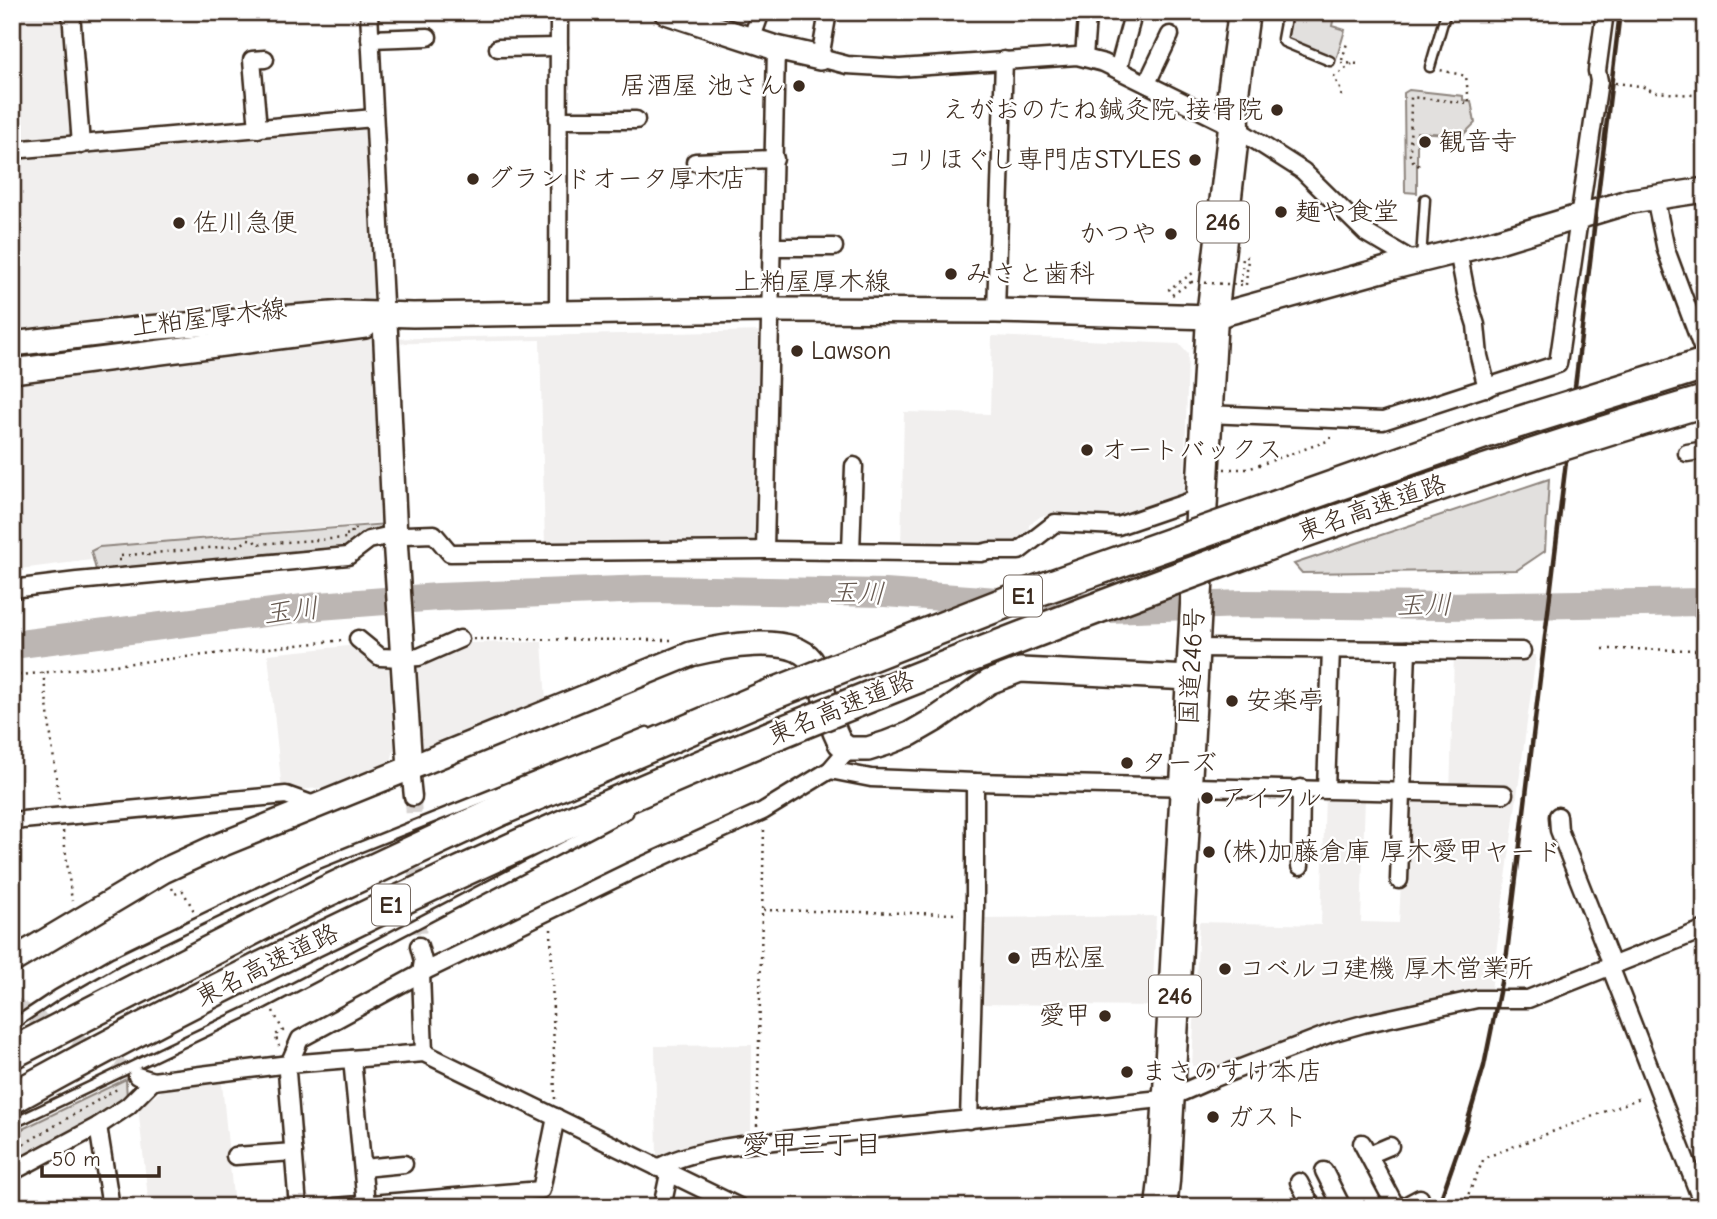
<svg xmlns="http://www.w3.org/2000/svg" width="1717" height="1219" font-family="'Comic Neue','Klee One',sans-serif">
<rect width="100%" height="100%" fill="#fff"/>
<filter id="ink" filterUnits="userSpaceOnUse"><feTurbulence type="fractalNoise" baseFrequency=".0143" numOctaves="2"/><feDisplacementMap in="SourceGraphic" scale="14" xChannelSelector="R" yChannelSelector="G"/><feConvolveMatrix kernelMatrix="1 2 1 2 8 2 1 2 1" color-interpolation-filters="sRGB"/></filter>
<g filter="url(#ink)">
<!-- built -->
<g fill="#f1efee">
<path d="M12,12h52l10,140 292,-25 12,212 389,-8 -7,211 -215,5 -5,-207 -161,4 6,178 -286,24 -10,5 2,9 -79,10z"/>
<path d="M992,336l187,8 9,10 -4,138 -6,6 -57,20 -80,-2 -12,9 -1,10 -8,9 -40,3h-79l3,-135 86,2z"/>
<path d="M542,642l4,59 -118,48 -6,-1 -5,-5 -5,-83 49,-17z"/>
<path d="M358,645l30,17 6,87 -3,14 -59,24 -50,4 -14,-137z"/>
<path d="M1454,654l82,1 -45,335 -158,35 -100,38 -41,3 7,-144 122,3 4,-130 40,1 -4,126 38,1 6,-128 45,1z"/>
<path d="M1156,916l-4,90 -176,-2 3,-86z"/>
<path d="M752,1045l-1,92 -94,21 -2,-112z"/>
<path d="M222,1083l12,124h-85l-11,-100 25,-17z"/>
</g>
<!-- green -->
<g fill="#e2e0de" stroke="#8e857e" stroke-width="2">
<path d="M1290,12h45l-3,14 13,4 -9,30 -50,-17z"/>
<path d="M1409,90l54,6v4l8,1 4,22 -12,12 -46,-3v61l-12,-1 -1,-99z"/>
<path d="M1549,479l-4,72 -28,19 -215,3 -8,-9z"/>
<path d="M386,524v10l-34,16 -256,20 -5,-19 8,-4z"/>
<path d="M126,1079l1,21 -115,63v-29z"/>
</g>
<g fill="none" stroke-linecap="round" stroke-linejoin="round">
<!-- river -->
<path stroke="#bcb6b3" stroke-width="28" d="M12,645l307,-39 119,-9 209,-8 238,4 224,16 134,-5 201,2 261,-4"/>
<!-- street-tunnel -->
<g stroke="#d8d4d2" stroke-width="16" stroke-dasharray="16 8" stroke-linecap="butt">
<path d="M413,797l6,149"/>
<path d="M12,1004l125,72"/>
</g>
<defs>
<g id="lane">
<path d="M1287,12l-5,27 2,3 46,19"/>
<path d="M1430,67l16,-55"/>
<path d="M1421,259l4,-60"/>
<path d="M12,1025l45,-30 59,-34 197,-95 334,-134"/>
<path d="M12,1124l243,-116 373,-195"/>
</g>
<g id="street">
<path d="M71,12l10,133"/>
<path d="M369,12l16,310"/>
<path d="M828,12l-8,46 27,7 52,3 178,-12 27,7 130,64 69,44 63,62 49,29"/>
<path d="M370,39l58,-2"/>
<path d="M751,40l10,-28"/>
<path d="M498,48l61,-1"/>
<path d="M1084,57l3,-40"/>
<path d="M1118,70l13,-48"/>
<path d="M1147,83l23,-48"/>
<path d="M558,118l6,2h72"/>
<path d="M258,129l-6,-69 13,-1"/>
<path d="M12,150l362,-32"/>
<path d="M695,162l80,-3"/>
<path d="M1655,197l11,53 39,105"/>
<path d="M773,247h61"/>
<path d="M1458,251l8,42 10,32 3,31 8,32"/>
<path d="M996,311l8,-251"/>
<path d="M558,313l1,-301"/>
<path d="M1206,414l177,7 175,-57 41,-283 -2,-10 8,-59"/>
<path d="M1687,453l18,-3"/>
<path d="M765,550l216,3 9,-2h29l36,-28 63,3 76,-26 6,-11"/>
<path d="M851,551l3,-85"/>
<path d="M12,589l65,-8 271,-25 21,-16 18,-4 8,2 10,-3 29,-1 16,19 315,-3 11,-502"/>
<path d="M358,639l22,18 24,1 15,-1 41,-18"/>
<path d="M1193,648l329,3"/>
<path d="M410,768l3,29"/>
<path d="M830,770l41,8 104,4 529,12"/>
<path d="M1326,789l5,-140"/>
<path d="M1558,816l1,14 50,127 1,9 94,241"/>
<path d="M12,821l274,-26 28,10"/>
<path d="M1300,866l1,-78"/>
<path d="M1399,880l8,-230"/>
<path d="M419,946l4,15 -2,12 3,80"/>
<path d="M352,1059l14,145"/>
<path d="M137,1076l16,5 136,-17 135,-11 315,154"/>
<path d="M969,1120l6,-206v-132"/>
<path d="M98,1126l13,81"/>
<path d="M1362,1143l34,64"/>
<path d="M1369,1155l21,-9"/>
<path d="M235,1156l59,-4"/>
<path d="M363,1168l41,-4"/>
<path d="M658,1168c37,-21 102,-25 145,-30 121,-16 244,-26 366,-40l46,-20 116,-45 32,-9 114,-25h51l177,-70"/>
<path d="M1324,1171l18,36"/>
<path d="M12,1172l86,-46 30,-20 25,-25"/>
<path d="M1299,1182l13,25"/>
<path d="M298,1207l-11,-135 2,-8 11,-25 129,-70 202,-98 132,-60 67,-41 18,-21"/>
<path d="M335,1207l206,-17 15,-73"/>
<path d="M662,1207l7,-33"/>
<path d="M1403,1207l17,-9"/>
</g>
<g id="secondary">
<path d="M666,12l110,36 44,10"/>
<path d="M385,322l10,216 15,230"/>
<path d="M12,344l135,-16 198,-15 68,2 358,-5 225,1 216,6 178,-49 105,-26 136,-41 74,-11"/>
<path d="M12,371l353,-45"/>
<path d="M12,961l151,-90 50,-23 478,-194c29,-7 99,-21 120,6 7,9 19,58 24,72l5,11 8,6h20l19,-6 23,-9 26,-15 53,-37 31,-12 171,8"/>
</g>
<g id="highway">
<path d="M12,1053l311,-160 178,-83 264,-113"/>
<path d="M12,1098c248,-137 505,-257 767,-365"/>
<path d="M1161,1207l3,-26 48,-864 22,-190 -1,-34 11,-81"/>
</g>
</defs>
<!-- lane casing -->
<use href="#lane" stroke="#3b2a1e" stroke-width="13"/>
<!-- street casing -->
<use href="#street" stroke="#3b2a1e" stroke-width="21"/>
<!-- secondary casing -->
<use href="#secondary" stroke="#3b2a1e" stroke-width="28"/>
<!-- highway casing -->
<use href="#highway" stroke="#3b2a1e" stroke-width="35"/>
<!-- path -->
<g stroke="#3b2a1e" stroke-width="2.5" stroke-dasharray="2 5" stroke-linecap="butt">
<path d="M1342,60l5,-17"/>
<path d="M1341,63l20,1"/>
<path d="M1615,83l26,3 14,6 50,4"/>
<path d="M1341,96l1,-3 -8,-16 18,-13"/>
<path d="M1419,166l-7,-6 -2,-5 1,-58 58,6 -3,-27 -26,-6"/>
<path d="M1191,282l-19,13 -3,-6 24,-16"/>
<path d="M1241,282l2,-25h5l-2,28"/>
<path d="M1224,469h24l82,-29 1,-5"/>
<path d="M118,560h3v-4l26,-3 1,2h6v-2l87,-8 7,-6 6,1 2,4 90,-6 -1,-3 7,-1 -1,-5h6"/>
<path d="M1694,567l11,2"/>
<path d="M473,639l200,1"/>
<path d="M1603,649l102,1"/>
<path d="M43,672l16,129"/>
<path d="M12,676l331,-36"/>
<path d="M63,831l9,70"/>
<path d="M172,888l3,6 8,-3 11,20"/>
<path d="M763,910l196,4"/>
<path d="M551,929l4,171"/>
<path d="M273,1011l10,20 -8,4 4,11"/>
<path d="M757,1126l7,-297"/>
<path d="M12,1151l105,-62"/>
<path d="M1463,1207l21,-49 159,-61"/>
</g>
<!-- lane -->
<use href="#lane" stroke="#fff" stroke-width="8"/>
<!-- street -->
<use href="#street" stroke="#fff" stroke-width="16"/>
<!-- secondary -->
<use href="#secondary" stroke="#fff" stroke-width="23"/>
<!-- highway -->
<use href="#highway" stroke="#fff" stroke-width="30"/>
<!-- rail -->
<path stroke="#3b2a1e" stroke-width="4.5" d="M1438,1207l27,-77 19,-64 23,-113 113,-941"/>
<defs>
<g id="highway-bridge">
<path d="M765,697l260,-102 459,-162 221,-69"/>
<path d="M779,733c304,-123 611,-239 926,-332"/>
</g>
</defs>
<!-- highway-bridge casing -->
<use href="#highway-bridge" stroke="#3b2a1e" stroke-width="35" stroke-linecap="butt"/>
<!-- path-bridge -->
<path stroke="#3b2a1e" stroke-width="2.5" stroke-dasharray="2 5" stroke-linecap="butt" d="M1191,282l55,3"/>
<!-- highway-bridge -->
<use href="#highway-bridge" stroke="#fff" stroke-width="30"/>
</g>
</g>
<!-- markers -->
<g fill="#3b2a1e" stroke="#fff" stroke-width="2.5">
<circle cx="799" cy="86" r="7"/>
<circle cx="1277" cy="110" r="7"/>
<circle cx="1425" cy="142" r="7"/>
<circle cx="1195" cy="160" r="7"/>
<circle cx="473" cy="179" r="7"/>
<circle cx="1281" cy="212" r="7"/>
<circle cx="179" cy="223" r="7"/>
<circle cx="1171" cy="234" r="7"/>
<circle cx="951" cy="274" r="7"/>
<circle cx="797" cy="351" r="7"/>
<circle cx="1087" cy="450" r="7"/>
<circle cx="1232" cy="701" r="7"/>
<circle cx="1127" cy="763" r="7"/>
<circle cx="1207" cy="798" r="7"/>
<circle cx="1209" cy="852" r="7"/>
<circle cx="1014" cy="958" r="7"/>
<circle cx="1225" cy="969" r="7"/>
<circle cx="1105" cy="1016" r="7"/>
<circle cx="1127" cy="1072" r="7"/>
<circle cx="1213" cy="1117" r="7"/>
</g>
<g text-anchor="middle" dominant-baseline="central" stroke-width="5" stroke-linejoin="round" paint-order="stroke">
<!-- shield labels -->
<g fill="#fff" stroke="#766a62" stroke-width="2">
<rect x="1197" y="201.5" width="52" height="41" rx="5"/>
<rect x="1004" y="575.5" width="38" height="41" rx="5"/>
<rect x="372" y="884.5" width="38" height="41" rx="5"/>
<rect x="1149" y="975.5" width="52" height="41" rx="5"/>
</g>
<g font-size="24" font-weight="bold" fill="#3b2a1e">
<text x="1223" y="222">246</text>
<text x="1023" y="596">E1</text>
<text x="391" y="905">E1</text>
<text x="1175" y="996">246</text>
</g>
<!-- poi labels -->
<g font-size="26" fill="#3b2a1e" stroke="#fff" text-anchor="start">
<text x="785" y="86" text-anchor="end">居酒屋 池さん</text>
<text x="1263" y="110" text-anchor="end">えがおのたね鍼灸院 接骨院</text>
<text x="1439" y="142">観音寺</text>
<text x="1181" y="160" text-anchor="end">コリほぐし専門店STYLES</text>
<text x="487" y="179">グランドオータ厚木店</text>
<text x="1295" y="212">麺や食堂</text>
<text x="193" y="223">佐川急便</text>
<text x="1157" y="234" text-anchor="end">かつや</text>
<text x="965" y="274">みさと歯科</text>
<text x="811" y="351">Lawson</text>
<text x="1101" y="450">オートバックス</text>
<text x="1246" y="701">安楽亭</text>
<text x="1141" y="763">ターズ</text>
<text x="1221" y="798">アイフル</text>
<text x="1223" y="852">(株)加藤倉庫 厚木愛甲ヤード</text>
<text x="1028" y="958">西松屋</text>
<text x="1239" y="969">コベルコ建機 厚木営業所</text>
<text x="1091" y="1016" text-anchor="end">愛甲</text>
<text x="1141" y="1072">まさのすけ本店</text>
<text x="1227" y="1117">ガスト</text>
</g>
<!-- street labels -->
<g font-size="26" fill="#3b2a1e" stroke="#fff">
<text x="812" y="282">上粕屋厚木線</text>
<text transform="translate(209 318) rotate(-7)">上粕屋厚木線</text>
<text transform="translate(1372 508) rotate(-19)">東名高速道路</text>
<text transform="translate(1192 666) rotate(-87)">国道246号</text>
<text transform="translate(841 708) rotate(-22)">東名高速道路</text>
<text transform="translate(267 965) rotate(-26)">東名高速道路</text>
</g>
<!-- water labels -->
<g font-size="28" font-style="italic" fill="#685b52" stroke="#fff">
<text transform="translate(857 593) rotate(2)">玉川</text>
<text transform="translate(1424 605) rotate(-1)">玉川</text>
<text transform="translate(291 611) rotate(-7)">玉川</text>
</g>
<!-- neighbourhood labels -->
<g font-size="28" fill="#3b2a1e" stroke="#fff">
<text x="812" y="1145">愛甲三丁目</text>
</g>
</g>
<!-- margin -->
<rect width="1717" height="1219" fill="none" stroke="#fff" stroke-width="42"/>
<rect x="21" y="21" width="1675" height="1177" fill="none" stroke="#3b2a1e" stroke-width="2.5" filter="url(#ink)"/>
<!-- scale -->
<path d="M42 1166v10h117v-10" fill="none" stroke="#3b2a1e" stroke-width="3.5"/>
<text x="52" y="1166" font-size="21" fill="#3b2a1e" stroke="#ffffff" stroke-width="5" paint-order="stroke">50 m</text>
</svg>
